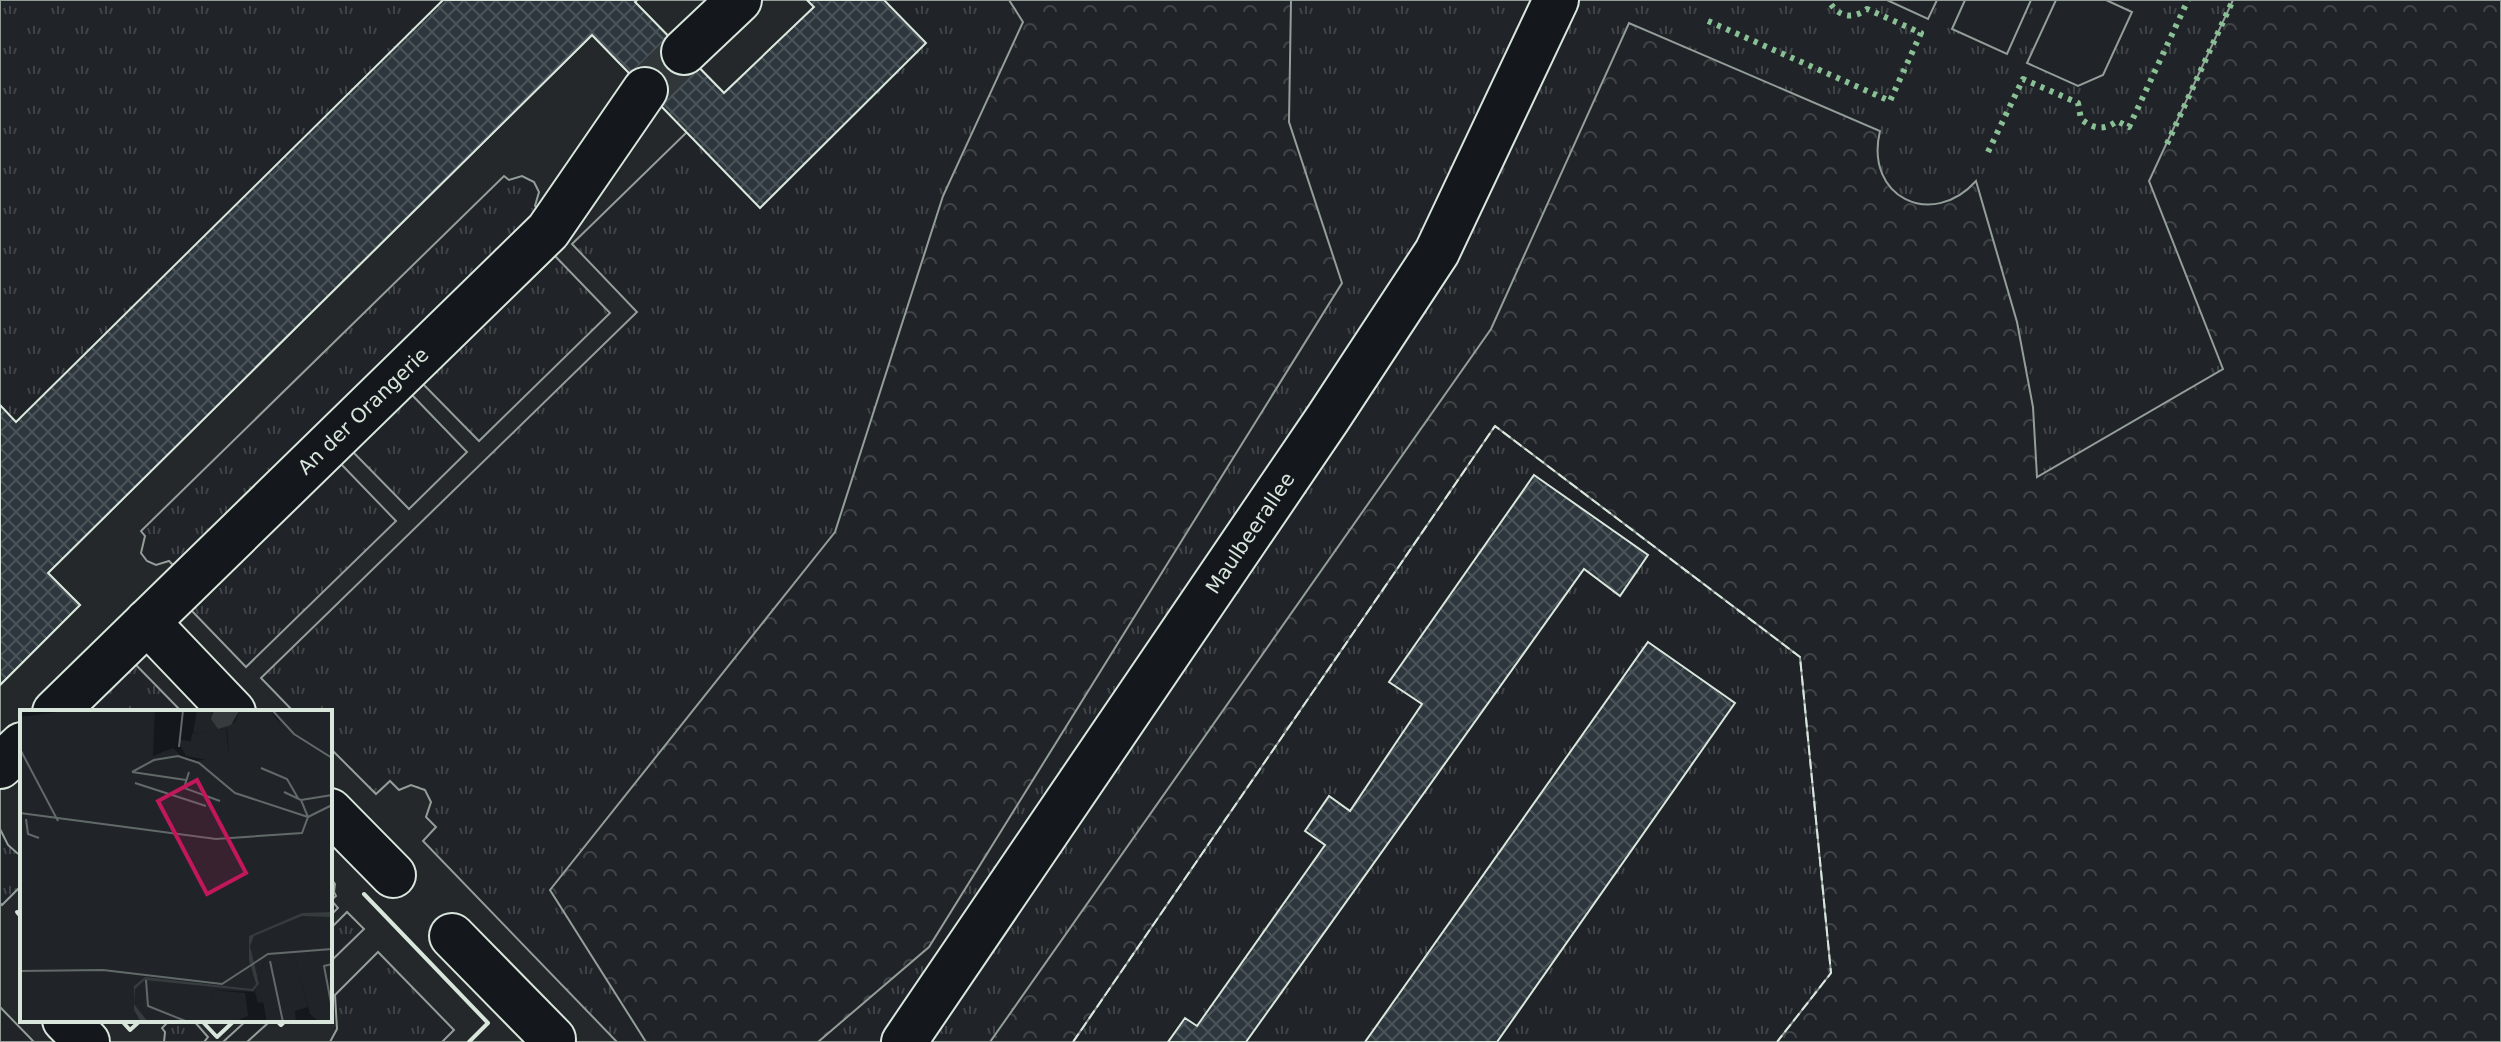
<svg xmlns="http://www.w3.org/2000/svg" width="2501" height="1042" font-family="'DejaVu Sans',sans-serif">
<defs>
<pattern id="grass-tufts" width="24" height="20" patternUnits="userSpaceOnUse" patternTransform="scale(2)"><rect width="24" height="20" fill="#202428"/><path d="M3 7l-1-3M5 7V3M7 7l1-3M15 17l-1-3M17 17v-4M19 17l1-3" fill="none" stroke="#404447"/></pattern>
<pattern id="forest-crowns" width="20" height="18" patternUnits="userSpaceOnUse" patternTransform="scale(2)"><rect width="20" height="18" fill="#202428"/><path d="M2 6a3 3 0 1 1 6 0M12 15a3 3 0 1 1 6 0" fill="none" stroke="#404447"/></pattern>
<pattern id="building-cross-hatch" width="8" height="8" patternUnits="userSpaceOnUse" patternTransform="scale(2)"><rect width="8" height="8" fill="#2c363c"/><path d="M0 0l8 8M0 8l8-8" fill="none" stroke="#4a5358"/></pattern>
</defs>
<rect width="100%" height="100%" fill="#14181c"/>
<!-- grass -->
<path fill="url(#grass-tufts)" stroke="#939e99" stroke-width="2" fill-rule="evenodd" d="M0,0h2501v1042h-2501zM22,712h308v308h-308z"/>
<!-- forest -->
<g fill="url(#forest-crowns)" stroke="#939e99" stroke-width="2">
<path d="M1009,0h282l-2,122 53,161 -413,664 -111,95h-172l-96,-152 285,-358 108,-336 80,-174z"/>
<path d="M2233,0h268v1042h-724l54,-69 -31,-316 -305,-231 -422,616h-83l501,-713 138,-306 251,108c-16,66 52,99 96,50l41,141 16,85 4,70 186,-108 -74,-188z"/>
</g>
<!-- garden -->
<g fill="#202428" stroke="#939e99" stroke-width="2">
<path d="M1887,0h50l-9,19z"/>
<path d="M1965,0h66l-24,54 -55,-25z"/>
<path d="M2056,0h50l26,12 -29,63 -25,11 -51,-23z"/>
</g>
<!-- parking -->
<g fill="#24282b" stroke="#939e99" stroke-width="2" fill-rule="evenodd">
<path d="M637,0h170l7,7 -90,86 -89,-91z"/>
<path d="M592,35l95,97 -115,112 65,68 -376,366 33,34h-112l-47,-48 -50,48h-63v144l-5,-3 -9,-8 -8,-16v-144l80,-80 -32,-32zM504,176l5,4 13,-4 12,6 5,10 -4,14 4,4 -364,357 -6,-6 -13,4 -9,-4 -6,-8 4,-17 -4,-5zM555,256l55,57 -131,128 -56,-57zM412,395l55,57 -58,57 -56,-57zM341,464l55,57 -150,146 -55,-57z"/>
<path d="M330,748l46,46 14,-13 9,9 12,-5 14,5 6,12 -5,15 10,10 -13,14 194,201h-175l12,-12 -76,-78 -43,43 2,34 -7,13h-83l21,-19 -2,-3h64v-58l34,-33 -17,-17 -17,17v-13l8,-8 -7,-8 5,-4 -2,-4 1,-8 -5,-7z"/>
<path d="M22,885v135h140l4,4 -4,4 3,4 -1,10h-130l-34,-35v-104l2,2z"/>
<path d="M193,1020h54l-24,22h-19l4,-5z"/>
</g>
<!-- building -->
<g fill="url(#building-cross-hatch)" stroke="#d8e6dc" stroke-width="2">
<path d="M443,0h194l-2,2 89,91 90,-86 -7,-7h77l42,43 -166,165 -168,-173 -544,538 32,32 -80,80v-280l16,17z"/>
<path d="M1534,475l114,80 -28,41 -36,-27 -338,473h-78l17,-24 12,8 128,-181 -20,-14 24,-35 21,15 72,-107 -33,-22z"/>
<path d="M1648,642l87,61 -238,339h-132z"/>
</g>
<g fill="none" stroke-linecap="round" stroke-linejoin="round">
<!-- street-tunnel -->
<path stroke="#313739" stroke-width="44" stroke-dasharray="44 22" stroke-linecap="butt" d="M645,90l39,-38"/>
<defs>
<g id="street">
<path d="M684,52l55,-52"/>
<path d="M147,622l86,90"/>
<path d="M55,712l493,-481 97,-141"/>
<path d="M0,766l22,-21"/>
<path d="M330,811l63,64"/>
<path d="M452,936l101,103"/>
<path d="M65,1020l22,22"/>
</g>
<path id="secondary" d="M904,1042l424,-624 109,-166 119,-252"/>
</defs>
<!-- street casing -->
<use href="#street" stroke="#d8e6dc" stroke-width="48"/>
<!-- secondary casing -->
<use href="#secondary" stroke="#d8e6dc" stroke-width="48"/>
<!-- street -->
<use href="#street" stroke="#14181c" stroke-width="44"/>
<!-- secondary -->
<use href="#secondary" stroke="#14181c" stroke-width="44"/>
<!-- hedge -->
<g stroke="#8ac095" stroke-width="6" stroke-dasharray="4 6" stroke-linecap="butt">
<path d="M1708,21l182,80 31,-68 -54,-24c-15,11 -29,8 -38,-8"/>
<path d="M2167,144l66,-144"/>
<path d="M1988,152l35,-73 55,24 3,16c12,10 23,12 36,2l12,6 59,-127"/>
</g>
<!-- fence -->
<path stroke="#d8e6dc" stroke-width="2" stroke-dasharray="10 4" stroke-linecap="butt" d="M1073,1042l422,-616 305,231 31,316 -54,69"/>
<!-- wall -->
<g stroke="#d8e6dc" stroke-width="4">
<path d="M364,894l124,129 -19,19"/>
<path d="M17,912l5,6"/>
<path d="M121,1020l9,10 11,-10"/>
<path d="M201,1020l16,17 18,-17"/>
<path d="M276,1020l5,5 5,-5"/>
</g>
</g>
<g text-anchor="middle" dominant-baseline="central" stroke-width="6" stroke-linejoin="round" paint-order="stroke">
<!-- street labels -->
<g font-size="20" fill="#d8e6dc" stroke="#14181c">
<text transform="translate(363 411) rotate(-44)">An der Orangerie</text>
<text transform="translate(1250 533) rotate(-56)">Maulbeerallee</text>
</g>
</g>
<!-- overview -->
<g transform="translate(20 710)">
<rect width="312" height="312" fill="#14181c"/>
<path d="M56,0h79l-2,46 20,-8 9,9 15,4 32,-7 -2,-25 -34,5 4,-24 15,2 6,17 17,-7 5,-12h30l10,14 -5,-14h57v312h-13l-9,-8 -16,-59 -28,2 -11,35 -44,-2 3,32h-194v-305z" fill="#202428"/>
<path d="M56,0l-6,12 -18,4 3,6 -35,-5v-10zM63,0h72l-4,40 2,7 12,-6 9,10 -5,12 -38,-2 -8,5 -18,-5 14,-43 -12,-13 -8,5zM11,60l14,30 -1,10 -15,4 -9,-3v-38zM192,68l22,16 37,14 -49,2zM100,89l36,12 -2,11 -23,4 -12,-18zM200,102l28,4 -4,10 -22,2 -9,8 -41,-6 3,-12 41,1zM122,127h7l-14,44 4,8 -11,18 -108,7v-12l9,-9 -6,-10 11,-7 16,1 -15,22 67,-39 38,-9zM150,127l58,4 1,16 -9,9 7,4 5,-6 21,-1 2,33 -115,10 1,-16 8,-5 14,-43zM156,131l34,3 -2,16 -11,7 -18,-3 -8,-6zM235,159l22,8 1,17 -22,-9zM276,188l4,12 -10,-2 4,5 -3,4 -32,8 4,-13 -5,3 1,-15zM232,191l4,15 -12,8 5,2 7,-9 1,9 -25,25 -1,-17 10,-5 -9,3 3,-18 -18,33h-13l-6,-8 -33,-10 28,14 17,21 6,-2 -1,20 -47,-13 -13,-22 -2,12h-11l-10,1 1,-12 -28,3 -27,-6 -15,5 -9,-12 -16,1 -18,-16v-6l108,-8 6,4 6,-5zM226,249l10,25 -6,6 -103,-12 71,7 11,-5 -1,-17z" fill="#202428" fill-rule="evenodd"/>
<path d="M206,19l3,27 -22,4 -21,-4 -5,-9 -1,-7 11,1 1,-7zM27,118l16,2 -6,2 1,19 -17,-5 8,13 2,-5 8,1v5l42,-1 -20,6 -36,-3 -11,-9 -4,-14 15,2zM274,244l14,53 -13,4 1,11h-29l-4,-20 -5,1 -3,-11 11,-35zM191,280l34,3 3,23 -15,6h-33l1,-6h12z" fill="#202428"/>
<path d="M194,0h26l-9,15 -13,4 -7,-10zM312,202v5l-30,-1 -48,20 -4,10 9,38 -6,7 -108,-11 -10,9 -1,15 14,18h-7l-7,-12v-24l11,-9 107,12 4,-5 -7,-24v-24l53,-23z" fill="#363b3e"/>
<path fill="none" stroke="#626a69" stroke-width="2" d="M252,0l22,24 38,24M159,37l4,-37M0,39l38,72M241,58l26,11 11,19M112,62l22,-12 24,-4 21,7 36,30 73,24M112,62l54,8M169,62l-5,16 36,13M115,73l71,23M264,82l17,8 7,17M281,90l31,-5M0,103l196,26 86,-6 6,-16M288,107l24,-12M6,109l2,15 11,4M250,251l13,61M312,254l-8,2 8,42M0,261l83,-1 119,14 46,-30 64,-5M126,270l2,26 40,16"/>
<path fill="#c2185b" fill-opacity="0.15" stroke="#c2185b" stroke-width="4" d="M177,70l49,93 -39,21 -49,-93z"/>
<rect width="312" height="312" fill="none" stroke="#d8e6dc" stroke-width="4"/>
</g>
</svg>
